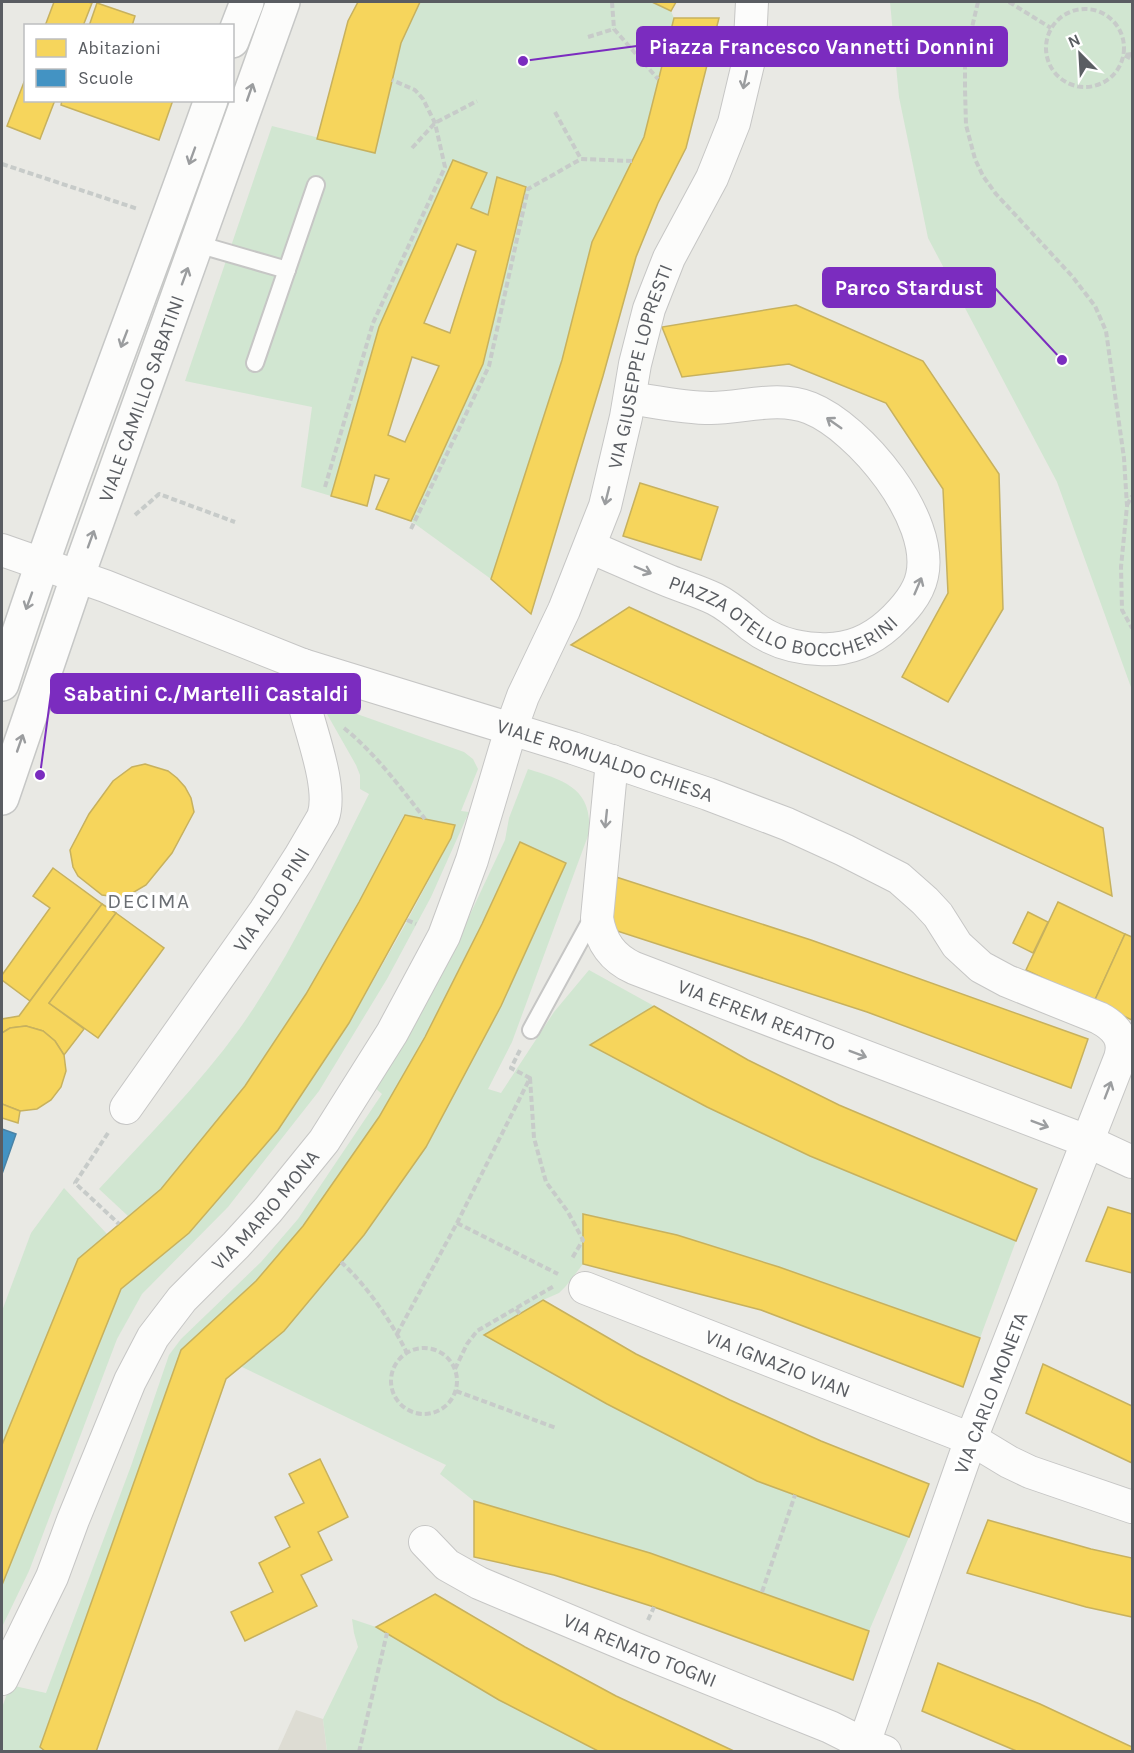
<svg xmlns="http://www.w3.org/2000/svg" width="1134" height="1753" font-family="Karla,sans-serif">
<rect width="100%" height="100%" fill="#e9e9e4"/>
<!-- education -->
<path fill="#dddcd3" d="M296,1710l27,9 4,32 -50,1z"/>
<!-- green -->
<g fill="#d1e6d1">
<path d="M420,2h232l19,9 3,7 -30,119 -52,105 -30,118 -71,219 -80,-58 72,-157 43,-177 -29,-9 -9,37 -17,-7 16,-35 -34,-12 -74,166 -48,169 -30,-9 11,-80 -127,-26 87,-255 103,26 26,-109z"/>
<path d="M890,2h242v688l-75,-208 -129,-244 -29,-141z"/>
<path d="M326,703l138,49 9,7 5,10 -17,42 8,1 -38,85 -44,82 -68,112 -91,116 -86,87 -25,45 -88,232 -27,56v-42l119,-296 68,-56 89,-103 71,-107 56,-98 46,-87 4,-13 -51,-10 -45,87 -53,92 -61,92 -84,103 -33,27 -29,-27c48,-52 99,-103 141,-161 51,-72 89,-155 129,-234l-9,-5v-14l-4,-10 -33,-58z"/>
<path d="M528,769c35,11 65,19 61,64l-77,209 -24,47 13,4 53,-81 35,-42 65,36 -63,40 116,61 309,134 -36,97 -201,-71 -102,-32 -93,-21 -1,50 -17,22 -7,7 -16,7 -59,35 123,69 150,77 152,56 -40,94 -219,-78 -176,-52 -34,-27 6,-9 -206,-99 124,-131 62,-88 75,-141 65,-143 -46,-21 -38,82 -57,113 -46,80 -76,109 -47,55 -75,69 -141,396 3,-1 -2,6h-39v-43l8,-23 36,8 85,-227 38,-111 12,-16 80,-77 37,-43 84,-125 -8,-7 77,-132 54,-115 4,-22z"/>
<path d="M64,1188l43,46 -29,25 -76,186v-134l29,-78z"/>
<path d="M352,1619l24,8 123,73 101,51h-273l-4,-32 35,-72 -4,-14z"/>
</g>
<!-- homes -->
<g fill="#f6d55c" stroke="#c7b15e" stroke-width="1.5" fill-rule="evenodd">
<path d="M54,2h34l4,1 -9,23h-38z"/>
<path d="M358,2h62l-19,41 -26,110 -58,-14 31,-118z"/>
<path d="M652,2h24l-5,9z"/>
<path d="M97,3l38,13 -3,10h-43z"/>
<path d="M674,18h45l-33,130 -28,55 -22,54 -33,119 -72,238 -40,-35 71,-219 30,-118 52,-105z"/>
<path d="M26,77v23h29l-15,39 -33,-13z"/>
<path d="M62,100h111l-14,40 -98,-35z"/>
<path d="M453,160l34,13 -16,35 17,7 9,-38 29,10 -43,177 -72,157 -35,-12 13,-30 -14,-4 -8,31 -36,-10 48,-169zM457,244l19,7 -26,82 -26,-10zM412,357l27,9 -34,76 -17,-7z"/>
<path d="M796,305l127,56 76,113 4,135 -55,93 -46,-25 46,-84 -5,-104 -57,-86 -97,-39 -107,13 -20,-50z"/>
<path d="M640,483l78,24 -17,53 -78,-24z"/>
<path d="M629,607l474,221 9,68 -541,-251z"/>
<path d="M145,764l23,7 9,7 8,9 6,11 3,14 -22,41 -26,32 -22,13 -22,-3 -24,-19 -5,-9 -3,-17 19,-36 24,-33 19,-14z"/>
<path d="M405,815l50,10 -4,13 -102,185 -71,107 -89,103 -68,56 -119,296v-140l76,-186 83,-70 84,-103 61,-92 53,-92z"/>
<path d="M520,842l46,21 -65,143 -75,141 -62,88 -80,96 -58,48 -130,373h-50l-6,-5 141,-397 75,-69 47,-55 76,-109 46,-80 57,-113z"/>
<path d="M53,868l49,36 -72,97 -28,-21v-5l48,-67 -17,-12z"/>
<path d="M613,876l198,64 277,99 -17,49 -204,-76 -256,-83z"/>
<path d="M1058,902l67,32 -31,68 -68,-32z"/>
<path d="M102,904l14,9 -67,90 35,26 -20,26 -9,-14 -12,-10 -17,-5 -16,2 -8,5v-14l17,-3z"/>
<path d="M1028,912l20,10 -15,31 -20,-10z"/>
<path d="M116,913l48,35 -66,90 -49,-35z"/>
<path d="M1125,934l7,3v83l-38,-18z"/>
<path d="M654,1006l94,54 91,45 198,84 -21,52 -206,-85 -103,-49 -117,-62z"/>
<path d="M26,1026l17,5 12,10 9,14 2,16 -5,16 -10,13 -14,9 -17,2 -18,-7v-71l8,-5z"/>
<path d="M2,1104l18,7 -2,12 -16,-5z"/>
<path d="M1108,1207l24,7v59l-46,-12z"/>
<path d="M583,1214l94,21 102,32 201,71 -17,49 -202,-77 -178,-46z"/>
<path d="M543,1300l93,54 94,46 91,41 108,43 -20,53 -152,-56 -150,-77 -123,-69z"/>
<path d="M1043,1364l89,42v57l-106,-50z"/>
<path d="M320,1459l28,58 -30,15 14,28 -31,15 16,31 -72,35 -14,-29 42,-20 -14,-29 31,-16 -15,-30 29,-14 -15,-29z"/>
<path d="M474,1501l176,52 219,78 -16,49 -199,-73 -100,-32 -80,-18z"/>
<path d="M988,1520l103,29 41,9v59l-46,-10 -119,-34z"/>
<path d="M435,1594l90,53 91,49 120,56h-136l-101,-52 -123,-73z"/>
<path d="M938,1663l102,41 92,43v5h-113l-97,-41z"/>
</g>
<!-- schools -->
<path fill="#4393c3" stroke="#4a83a6" stroke-width="1.5" d="M2,1129l14,5 -14,40z"/>
<g fill="none" stroke-linecap="round" stroke-linejoin="round">
<defs>
<g id="lane">
<path d="M197,244l90,26"/>
<path d="M255,363l61,-178"/>
<path d="M531,1030l64,-117"/>
</g>
<g id="street">
<path id="s1" d="M590,547c26,11 52,23 79,34 15,6 32,11 46,18 14,7 25,17 37,27 19,15 43,22 67,23 28,2 50,-7 70,-25 14,-13 29,-29 33,-48 13,-57 -62,-148 -112,-168 -32,-13 -67,0 -99,0 -27,0 -55,-6 -81,-10"/>
<path id="s2" d="M2,550l103,36 198,79 270,83 135,46 79,30 57,26 55,28 26,23 13,14 19,30 24,22 26,14 92,37c17,9 27,21 21,40l-149,381 -110,313"/>
<path id="s3" d="M612,761l-15,157c4,24 15,40 37,50l455,174 43,20"/>
<path id="s4" d="M126,1108l139,-197 34,-53 24,-41c10,-27 -11,-82 -18,-110 -3,-14 -2,-28 -2,-42"/>
<path id="s5" d="M585,1288l386,151 38,23 21,10 102,35"/>
<path id="s6" d="M425,1542l22,23 32,18 157,66 194,78 34,17 21,8"/>
<path id="s7" d="M2,1679l50,-102 21,-57 57,-139 23,-44 29,-38 54,-54 32,-35 56,-69 68,-108 52,-97 28,-76 39,-131 12,-33 41,-86 41,-104 21,-89 9,-53 14,-55 20,-51 43,-80 22,-55 15,-63 3,-58"/>
</g>
<g id="secondary">
<path d="M232,41l15,-39"/>
<path d="M2,684c63,-197 140,-389 209,-584"/>
<path id="s8" d="M2,798l76,-223 205,-573"/>
</g>
</defs>
<!-- lane casing -->
<use href="#lane" stroke="#c6c6c5" stroke-width="20"/>
<!-- street casing -->
<use href="#street" stroke="#c6c6c5" stroke-width="34"/>
<!-- secondary casing -->
<use href="#secondary" stroke="#c6c7c6" stroke-width="36"/>
<!-- path -->
<g stroke="#c7cbc9" stroke-width="4" stroke-dasharray="6 3" stroke-linecap="butt">
<path d="M612,2l2,27 44,50"/>
<path d="M978,2l-13,55v32l1,36 9,34 8,17 13,18 76,82 23,30 11,25 18,127 3,48 -6,61 1,43 10,18"/>
<path d="M1009,2l42,26"/>
<circle cx="1085" cy="48" r="39"/>
<path d="M588,37l26,-8"/>
<path d="M1132,54l-8,1 8,4"/>
<path d="M555,112l26,47"/>
<path d="M412,148l23,-25 42,-22"/>
<path d="M2,164l136,45"/>
<path d="M325,487l48,-164 72,-156 -10,-44 -12,-24 -8,-9 -23,-10"/>
<path d="M1127,505l5,-9"/>
<path d="M135,515l24,-21 76,28"/>
<path d="M411,529l78,-163 39,-177 53,-30 51,2"/>
<path d="M344,728c32,26 56,59 81,91"/>
<path d="M407,920l9,4"/>
<path d="M530,1078l4,60 12,44 22,30 15,28 -12,20"/>
<path d="M108,1133l-33,50 44,41"/>
<path d="M457,1223l101,51"/>
<path d="M341,1262c27,25 50,59 66,91"/>
<path d="M516,1309l4,5"/>
<path d="M397,1334l60,-111 73,-145 -19,-10 9,-18"/>
<circle cx="424" cy="1381" r="33"/>
<path d="M455,1369l12,-25 10,-13 77,-45"/>
<path d="M456,1391l100,37"/>
<path d="M762,1592l33,-97"/>
<path d="M648,1620l6,-13"/>
<path d="M359,1752l28,-119"/>
</g>
<!-- lane -->
<use href="#lane" stroke="#fcfcfb" stroke-width="16"/>
<!-- street -->
<use href="#street" stroke="#fcfcfb" stroke-width="32"/>
<!-- secondary -->
<use href="#secondary" stroke="#fcfcfb" stroke-width="33"/>
</g>
<!-- one-way arrows -->
<defs><path id="oneway-shaft" d="M-6 0H5M1.5-3L5.5 0L1.5 3" fill="none" stroke-width="1.6" stroke-linecap="round" stroke-linejoin="round" transform="scale(1.5)"/></defs>
<g stroke="#9b9d9f">
<use href="#oneway-shaft" transform="translate(745 80) rotate(102)"/>
<use href="#oneway-shaft" transform="translate(250 92) rotate(-71)"/>
<use href="#oneway-shaft" transform="translate(192 156) rotate(110)"/>
<use href="#oneway-shaft" transform="translate(185 276) rotate(-70)"/>
<use href="#oneway-shaft" transform="translate(124 339) rotate(111)"/>
<use href="#oneway-shaft" transform="translate(834 423) rotate(-145)"/>
<use href="#oneway-shaft" transform="translate(607 496) rotate(104)"/>
<use href="#oneway-shaft" transform="translate(91 539) rotate(-70)"/>
<use href="#oneway-shaft" transform="translate(643 570) rotate(23)"/>
<use href="#oneway-shaft" transform="translate(918 586) rotate(-67)"/>
<use href="#oneway-shaft" transform="translate(29 601) rotate(110)"/>
<use href="#oneway-shaft" transform="translate(20 743) rotate(-71)"/>
<use href="#oneway-shaft" transform="translate(606 819) rotate(96)"/>
<use href="#oneway-shaft" transform="translate(858 1054) rotate(21)"/>
<use href="#oneway-shaft" transform="translate(1108 1090) rotate(-69)"/>
<use href="#oneway-shaft" transform="translate(1040 1124) rotate(21)"/>
</g>
<g text-anchor="middle" dominant-baseline="central" stroke-width="6" stroke-linejoin="round" paint-order="stroke">
<!-- street labels -->
<g font-size="20" fill="#5a5d62" stroke="#fff">
<text stroke="none"><textPath href="#s7" startOffset="1476">VIA GIUSEPPE LOPRESTI</textPath></text>
<text stroke="none"><textPath href="#s8" startOffset="423">VIALE CAMILLO SABATINI</textPath></text>
<text stroke="none"><textPath href="#s1" startOffset="212">PIAZZA OTELLO BOCCHERINI</textPath></text>
<text stroke="none"><textPath href="#s2" startOffset="639">VIALE ROMUALDO CHIESA</textPath></text>
<text stroke="none"><textPath href="#s4" startOffset="254">VIA ALDO PINI</textPath></text>
<text stroke="none"><textPath href="#s3" startOffset="354">VIA EFREM REATTO</textPath></text>
<text stroke="none"><textPath href="#s7" startOffset="544">VIA MARIO MONA</textPath></text>
<text stroke="none"><textPath href="#s5" startOffset="207">VIA IGNAZIO VIAN</textPath></text>
<text transform="translate(991 1393) rotate(-69)">VIA CARLO MONETA</text>
<text stroke="none"><textPath href="#s6" startOffset="243">VIA RENATO TOGNI</textPath></text>
</g>
<!-- neighbourhood labels -->
<g font-size="21" letter-spacing="1.5" fill="#6b6f74" stroke="#fff">
<text x="149" y="901">DECIMA</text>
</g>
</g>
<!-- callouts -->
<path fill="none" stroke="#7b2cbf" stroke-width="2" d="M523 61L637 46M1062 360L995 288M40 775L51 693"/>
<g fill="#7b2cbf" stroke="#fff" stroke-width="2">
<circle cx="523" cy="61" r="6"/>
<circle cx="1062" cy="360" r="6"/>
<circle cx="40" cy="775" r="6"/>
</g>
<g fill="#7b2cbf" stroke="#7b2cbf" stroke-width="2">
<rect x="637" y="27" width="370" height="39" rx="6"/>
<rect x="823" y="268" width="172" height="39" rx="6"/>
<rect x="51" y="674" width="309" height="39" rx="6"/>
</g>
<g font-size="21" text-anchor="middle" font-weight="bold" fill="#fff">
<text x="822" y="54">Piazza Francesco Vannetti Donnini</text>
<text x="909" y="295">Parco Stardust</text>
<text x="206" y="701">Sabatini C./Martelli Castaldi</text>
</g>
<!-- border -->
<rect width="1134" height="1753" fill="none" stroke="#5a5d62" stroke-width="6"/>
<!-- legend -->
<rect x="24" y="24" width="210" height="78" fill="#ffffff" stroke="#bdbec0" stroke-width="1.5"/>
<rect x="36" y="39" width="30" height="18" fill="#f6d55c" stroke="#bdbec0" stroke-width="1.5"/>
<text x="78" y="54" font-size="18" fill="#5a5d62">Abitazioni</text>
<rect x="36" y="69" width="30" height="18" fill="#4393c3" stroke="#bdbec0" stroke-width="1.5"/>
<text x="78" y="84" font-size="18" fill="#5a5d62">Scuole</text>
<!-- north arrow -->
<g transform="translate(1080 54) rotate(336)" stroke="#ffffff" stroke-width="4.5" paint-order="stroke">
<path d="M0-4.5L10 22L0 15L-10 22Z" fill="#5a5d62"/>
<text y="-9" font-size="16" font-weight="bold" text-anchor="middle" fill="#5a5d62">N</text>
</g>
</svg>
